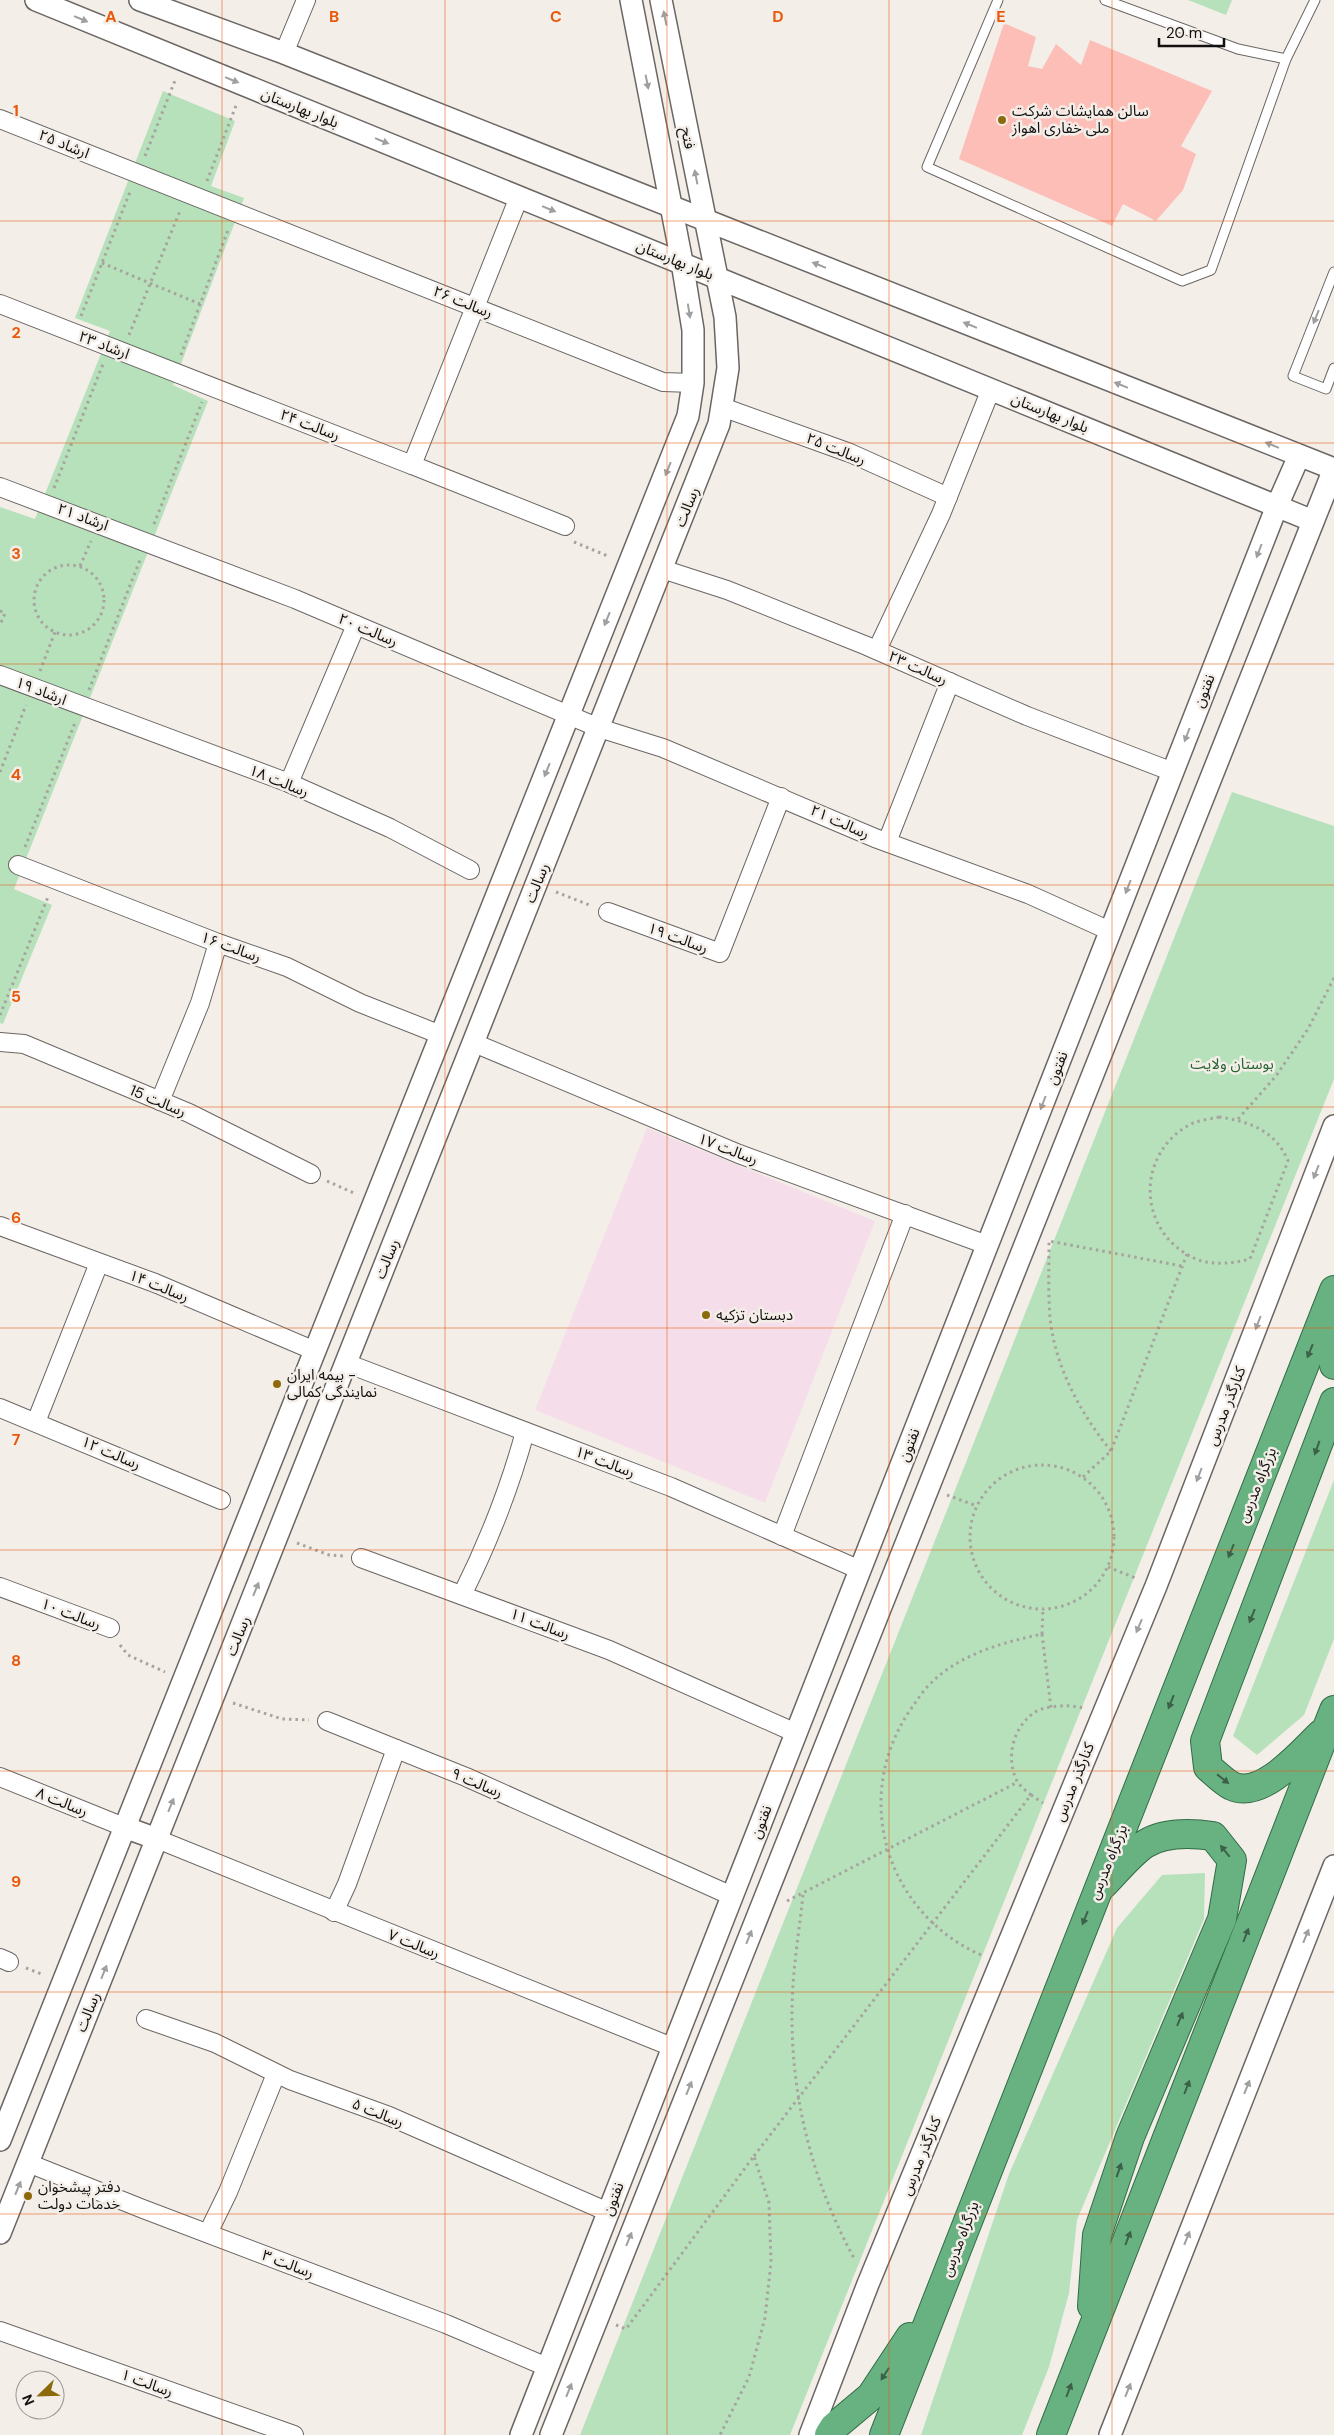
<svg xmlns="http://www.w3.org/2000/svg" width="1334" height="2435" font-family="'DM Sans','Noto Sans Arabic',sans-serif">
<rect width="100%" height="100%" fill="#f4eee9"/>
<!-- education -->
<path fill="#f5dee9" d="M647,1128l228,93 -110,282 -230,-93z"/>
<!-- green -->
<g fill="#b6e1ba">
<path d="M1188,0h44l-6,15z"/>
<path d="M163,91l72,30 -24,65 33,12 -71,187 35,16 -194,488 38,16 -49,119 -3,-1v-516l35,12 75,-188 -35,-13z"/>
<path d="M1232,792l102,34v253l-544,1356h-210z"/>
<path d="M1334,1480v159l-30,76 -47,40 -24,-19z"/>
<path d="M1205,1873l-1,46 -127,301 -8,73 -20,74 -27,68h-101l88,-261 108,-246 45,-53z"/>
</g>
<!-- building -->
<path fill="#fdbeb7" d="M1004,23l32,14 -8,29 14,3 14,-25 25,21 9,-25 122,51 -31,55 15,8 -13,36 -27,31 -33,-17 -11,22 -153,-67z"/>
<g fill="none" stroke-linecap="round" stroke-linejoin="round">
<defs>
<g id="service">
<path d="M998,0l-71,167 255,114 29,-11 75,-211 29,-59"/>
<path d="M1105,0l133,49 48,10"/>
<path d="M1334,272l-41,104 33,13 8,-21"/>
</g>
<g id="minor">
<path d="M284,53l22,-53"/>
<path d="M0,119l663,263 30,1"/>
<path d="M519,197l-107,268 153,61"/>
<path d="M0,304l412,161"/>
<path d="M722,407l128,46 98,44"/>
<path d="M0,487l295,112 304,129 64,20 212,90 153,56 82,37"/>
<path d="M662,569l65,21 140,56 160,70 146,56"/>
<path d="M877,650l64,-136 50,-125"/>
<path d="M0,675l289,108 101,45 80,42"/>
<path d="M289,783l67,-158"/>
<path d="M887,842l63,-160"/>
<path d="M18,865l200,78 69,24 73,36 81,32"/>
<path d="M608,912l112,41 61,-156"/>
<path d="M0,1042l24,2 165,69 122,61"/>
<path d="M474,1043l265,111 248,91"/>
<path d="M160,1101l40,-98 18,-60"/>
<path d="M0,1226l155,57 160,68"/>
<path d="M346,1363l325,124 189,83"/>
<path d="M0,1408l221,92"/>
<path d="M36,1422l63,-159"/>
<path d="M782,1536l123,-322"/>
<path d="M361,1558l248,92 187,83"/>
<path d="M0,1587l110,41"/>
<path d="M462,1595c27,-54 47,-105 63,-163"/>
<path d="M327,1721l139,56 266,119"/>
<path d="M0,1777l124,50"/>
<path d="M157,1839l515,208"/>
<path d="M334,1912l13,-28 49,-135"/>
<path d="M0,1958l9,4"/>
<path d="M146,2019l69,24 75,37 99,36 219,96"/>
<path d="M28,2163l115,46 303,115 101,43"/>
<path d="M208,2233l20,-41 48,-118"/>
<path d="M0,2331l294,104"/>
</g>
<g id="tertiary">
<path d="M36,0l1277,521"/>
<path d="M140,0l144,53 1050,416"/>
<path d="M124,1827l33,12"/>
<path d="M0,2140l688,-1724 5,-33v-53l-11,-68 -51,-262"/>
<path d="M0,2233l719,-1809 9,-56 -3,-51 -64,-317"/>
<path d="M521,2435l756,-1929 22,-50"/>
<path d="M551,2435l783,-1966"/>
<path d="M810,2435l58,-151 288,-698 178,-460"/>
<path d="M1110,2435l224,-569"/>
</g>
<g id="trunk">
<path d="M1326,1311l8,54"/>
<path d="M1321,1734c-19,18 -59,66 -89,52 -8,-4 -17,-13 -24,-19l-3,-26 129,-339"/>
<path d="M1092,2306l5,-71 33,-98 92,-218 10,-59 -19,-24c-21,-3 -49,-4 -68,8 -14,9 -30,29 -42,41"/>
<path d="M829,2435l5,-8 37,-31 39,-59"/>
<path d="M884,2435l450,-1145"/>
<path d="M1051,2435l283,-725"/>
</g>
</defs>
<!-- service casing -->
<use href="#service" stroke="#6b6663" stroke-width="11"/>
<!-- minor casing -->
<use href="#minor" stroke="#6b6663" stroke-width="20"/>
<!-- tertiary casing -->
<use href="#tertiary" stroke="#6b6663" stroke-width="24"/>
<!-- trunk casing -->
<use href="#trunk" stroke="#316d46" stroke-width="30"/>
<!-- path -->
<g stroke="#a7a39f" stroke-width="3" stroke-dasharray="2.5 4" stroke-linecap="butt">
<path d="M145,156l31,-78"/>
<path d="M207,181l30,-78"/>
<path d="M102,263l98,41"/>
<path d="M81,316l49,-124"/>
<path d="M129,335l51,-124"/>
<path d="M181,355l47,-125"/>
<path d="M54,488l49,-124"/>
<path d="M154,524l48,-122"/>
<path d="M574,542l36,15"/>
<circle cx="69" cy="600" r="35"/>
<path d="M80,566l11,-25"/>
<path d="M0,611l5,2 -5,12"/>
<path d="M40,671l15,-39"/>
<path d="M89,690l51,-130"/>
<path d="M0,772l26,-67"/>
<path d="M25,847l50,-124"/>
<path d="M556,892l36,14"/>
<path d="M0,1015l48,-118"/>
<path d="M1219,1117c30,4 57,14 69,44l-38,98c-16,4 -31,6 -48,2 -12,-3 -24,-12 -32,-20 -34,-37 -23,-96 23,-118 8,-3 18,-4 26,-6z"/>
<path d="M1238,1119l38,-43 32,-47 26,-51"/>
<path d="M327,1181l29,13"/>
<path d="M1111,1451c-30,-37 -56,-84 -61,-133 -2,-26 -1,-51 -1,-77l133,25"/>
<circle cx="1042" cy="1537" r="72"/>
<path d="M1083,1477l28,-26 76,-197"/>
<path d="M947,1495l30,11"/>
<path d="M297,1543l32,12 14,1"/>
<path d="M1108,1567l30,12"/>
<path d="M1042,1634l1,-26"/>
<path d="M120,1645l8,10 37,17"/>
<path d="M233,1703l49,16 27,1"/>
<path d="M1031,1795c-5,-4 -11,-9 -14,-14 -11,-22 -5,-50 14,-66 10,-10 39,-11 52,-7"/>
<path d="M803,1895c-4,38 -11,78 -11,117 -1,86 21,172 63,248"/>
<path d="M787,1901l231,-119"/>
<path d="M981,1955c-97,-43 -131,-162 -68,-249 5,-7 10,-15 16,-21 30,-31 72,-42 113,-51l9,74"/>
<path d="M26,1968l18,7"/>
<path d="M754,2156l277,-361 12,8"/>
<path d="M616,2325l10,4 128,-173 15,47 2,59 -6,56 -16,59 -29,58"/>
</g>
<!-- service -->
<use href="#service" stroke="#fff" stroke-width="9"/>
<!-- minor -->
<use href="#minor" stroke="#fff" stroke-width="18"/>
<!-- tertiary -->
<use href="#tertiary" stroke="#fff" stroke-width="21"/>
<!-- trunk -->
<use href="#trunk" stroke="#68b282" stroke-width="28"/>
</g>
<!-- one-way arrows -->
<defs><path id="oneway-solid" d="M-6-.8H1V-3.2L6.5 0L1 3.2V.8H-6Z" transform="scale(1.25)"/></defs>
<g fill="#a09f9f">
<use href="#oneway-solid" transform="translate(665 18) rotate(-101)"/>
<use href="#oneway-solid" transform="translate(81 19) rotate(23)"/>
<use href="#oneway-solid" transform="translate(232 80) rotate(22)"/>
<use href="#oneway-solid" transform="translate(647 82) rotate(79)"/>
<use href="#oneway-solid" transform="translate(382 141) rotate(22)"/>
<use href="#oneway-solid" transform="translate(696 177) rotate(-101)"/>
<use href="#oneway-solid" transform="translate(549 209) rotate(22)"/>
<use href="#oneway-solid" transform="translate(819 265) rotate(-158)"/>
<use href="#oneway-solid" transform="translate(689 311) rotate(81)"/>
<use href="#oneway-solid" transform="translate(1316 317) rotate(112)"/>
<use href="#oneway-solid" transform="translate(970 325) rotate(-158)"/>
<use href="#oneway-solid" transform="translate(1121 385) rotate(-158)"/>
<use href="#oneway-solid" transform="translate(1272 445) rotate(-158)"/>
<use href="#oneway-solid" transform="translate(668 469) rotate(112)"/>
<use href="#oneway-solid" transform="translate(1259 551) rotate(111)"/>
<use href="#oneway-solid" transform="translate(607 619) rotate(112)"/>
<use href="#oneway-solid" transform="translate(1187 735) rotate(111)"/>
<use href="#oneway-solid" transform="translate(547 770) rotate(112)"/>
<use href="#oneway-solid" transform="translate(1128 887) rotate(111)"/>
<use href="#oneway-solid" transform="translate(1043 1103) rotate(111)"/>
<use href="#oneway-solid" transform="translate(1316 1172) rotate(111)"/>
<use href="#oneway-solid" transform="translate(1258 1323) rotate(111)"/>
<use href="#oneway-solid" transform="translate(1199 1475) rotate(111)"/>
<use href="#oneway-solid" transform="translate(256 1589) rotate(-68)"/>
<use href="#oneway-solid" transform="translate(1139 1626) rotate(113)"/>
<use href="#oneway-solid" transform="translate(171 1805) rotate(-68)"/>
<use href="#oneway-solid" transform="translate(1306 1936) rotate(-68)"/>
<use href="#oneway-solid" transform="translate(749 1937) rotate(-68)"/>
<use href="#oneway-solid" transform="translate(104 1972) rotate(-68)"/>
<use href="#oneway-solid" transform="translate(1247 2087) rotate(-68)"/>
<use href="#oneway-solid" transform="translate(689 2088) rotate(-68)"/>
<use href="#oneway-solid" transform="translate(18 2188) rotate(-68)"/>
<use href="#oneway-solid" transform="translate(1187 2238) rotate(-68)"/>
<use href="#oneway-solid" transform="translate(629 2239) rotate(-68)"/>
<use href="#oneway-solid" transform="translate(569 2390) rotate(-68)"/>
<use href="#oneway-solid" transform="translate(1128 2390) rotate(-68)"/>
</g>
<g fill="#3d6148">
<use href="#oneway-solid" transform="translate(1310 1351) rotate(112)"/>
<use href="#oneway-solid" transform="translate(1317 1448) rotate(110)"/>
<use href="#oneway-solid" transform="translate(1231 1551) rotate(112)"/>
<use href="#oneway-solid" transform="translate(1252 1616) rotate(112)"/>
<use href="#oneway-solid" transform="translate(1171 1702) rotate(112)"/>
<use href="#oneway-solid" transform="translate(1223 1779) rotate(38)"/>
<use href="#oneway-solid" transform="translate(1225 1851) rotate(-129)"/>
<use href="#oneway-solid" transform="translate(1085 1918) rotate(112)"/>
<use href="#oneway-solid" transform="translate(1246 1935) rotate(-69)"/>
<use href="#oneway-solid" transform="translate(1180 2019) rotate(-67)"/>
<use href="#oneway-solid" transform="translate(1187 2087) rotate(-69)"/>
<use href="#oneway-solid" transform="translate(1119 2170) rotate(-71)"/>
<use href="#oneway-solid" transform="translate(1128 2238) rotate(-69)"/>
<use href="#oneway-solid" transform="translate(885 2374) rotate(123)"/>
<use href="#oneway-solid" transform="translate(1069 2390) rotate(-69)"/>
</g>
<!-- grid -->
<path fill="none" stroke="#e8590c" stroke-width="1" stroke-opacity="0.55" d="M222,0v2435M445,0v2435M667,0v2435M889,0v2435M1112,0v2435M0,221h1334M0,443h1334M0,664h1334M0,885h1334M0,1107h1334M0,1328h1334M0,1550h1334M0,1771h1334M0,1992h1334M0,2214h1334"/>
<!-- markers -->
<g fill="#8c690a" stroke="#f4eee9" stroke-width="2">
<circle cx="1002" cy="120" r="5"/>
<circle cx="706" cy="1315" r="5"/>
<circle cx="277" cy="1384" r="5"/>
<circle cx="28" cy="2196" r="5"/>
</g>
<g text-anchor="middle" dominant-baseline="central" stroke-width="5" stroke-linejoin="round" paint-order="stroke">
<!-- street labels -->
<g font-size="15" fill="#12100f" stroke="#f4eee9">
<text transform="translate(300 108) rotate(22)">بلوار بهارستان</text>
<text transform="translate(688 138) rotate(79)">فتح</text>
<text transform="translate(64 144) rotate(22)">ارشاد ۲۵</text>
<text transform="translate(675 260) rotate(22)">بلوار بهارستان</text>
<text transform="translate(463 302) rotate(22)">رسالت ۲۶</text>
<text transform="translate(104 345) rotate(21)">ارشاد ۲۳</text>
<text transform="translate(1050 413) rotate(22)">بلوار بهارستان</text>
<text transform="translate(310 425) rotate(21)">رسالت ۲۴</text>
<text transform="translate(836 449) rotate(22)">رسالت ۲۵</text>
<text transform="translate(687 507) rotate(-68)">رسالت</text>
<text transform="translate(83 517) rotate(20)">ارشاد ۲۱</text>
<text transform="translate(368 630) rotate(23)">رسالت ٢٠</text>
<text transform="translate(918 668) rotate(24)">رسالت ۲۳</text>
<text transform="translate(41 691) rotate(21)">ارشاد ۱۹</text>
<text transform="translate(1204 691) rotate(-69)">نفتون</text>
<text transform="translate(279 781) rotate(22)">رسالت ۱۸</text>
<text transform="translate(840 822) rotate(24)">رسالت ۲۱</text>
<text transform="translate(537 883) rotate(-68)">رسالت</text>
<text transform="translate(678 938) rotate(20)">رسالت ۱۹</text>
<text transform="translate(231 947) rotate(20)">رسالت ۱۶</text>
<text transform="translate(1057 1068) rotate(-69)">نفتون</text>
<text transform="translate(158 1101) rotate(23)">رسالت 15</text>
<text transform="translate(728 1149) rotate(21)">رسالت ۱۷</text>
<text transform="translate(387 1259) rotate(-68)">رسالت</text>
<text transform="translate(159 1286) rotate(22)">رسالت ۱۴</text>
<text transform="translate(1226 1406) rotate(-69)">کنارگذر مدرس</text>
<text transform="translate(909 1445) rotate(-69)">نفتون</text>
<text transform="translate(111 1453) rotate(23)">رسالت ۱۲</text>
<text transform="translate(605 1462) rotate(21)">رسالت ۱۳</text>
<text transform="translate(1257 1485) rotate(-68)">بزرگراه مدرس</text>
<text transform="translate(71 1614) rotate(21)">رسالت ۱۰</text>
<text transform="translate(540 1624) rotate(21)">رسالت ۱۱</text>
<text transform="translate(238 1636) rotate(-68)">رسالت</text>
<text transform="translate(1074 1782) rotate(-68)">کنارگذر مدرس</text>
<text transform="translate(477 1783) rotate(23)">رسالت ۹</text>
<text transform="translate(62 1802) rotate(22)">رسالت ۸</text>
<text transform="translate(761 1822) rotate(-69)">نفتون</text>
<text transform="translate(1108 1862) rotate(-68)">بزرگراه مدرس</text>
<text transform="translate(414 1944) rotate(22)">رسالت ۷</text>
<text transform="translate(88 2012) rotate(-68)">رسالت</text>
<text transform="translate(378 2113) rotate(22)">رسالت ۵</text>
<text transform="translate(921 2156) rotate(-68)">کنارگذر مدرس</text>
<text transform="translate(613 2199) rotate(-69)">نفتون</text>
<text transform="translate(960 2239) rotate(-69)">بزرگراه مدرس</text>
<text transform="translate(288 2264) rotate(21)">رسالت ۳</text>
<text transform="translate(147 2383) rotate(20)">رسالت ۱</text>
</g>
<!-- poi labels -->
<g font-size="15" fill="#12100f" stroke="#f4eee9" text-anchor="start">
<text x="1012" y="111">سالن همایشات شرکت<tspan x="1012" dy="17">ملی خفاری اهواز</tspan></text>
<text x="716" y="1315">دبستان تزکیه</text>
<text x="287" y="1375">بیمه ایران -<tspan x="287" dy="17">نمایندگى کمالى</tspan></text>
<text x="38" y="2187">دفتر پیشخوان<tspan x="38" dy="17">خدمات دولت</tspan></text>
</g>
<!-- park labels -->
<g font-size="15" fill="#266532" stroke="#f4eee9">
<text x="1232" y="1064">بوستان ولایت</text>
</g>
</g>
<g font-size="16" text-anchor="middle" font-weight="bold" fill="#e8590c" stroke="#f4eee9" stroke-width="5" stroke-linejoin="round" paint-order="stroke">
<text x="111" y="22">A</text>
<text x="334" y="22">B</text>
<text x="556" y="22">C</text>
<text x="778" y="22">D</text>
<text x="1001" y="22">E</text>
<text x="16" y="116">1</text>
<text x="16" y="338">2</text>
<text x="16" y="559">3</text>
<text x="16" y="780">4</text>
<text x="16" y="1002">5</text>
<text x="16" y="1223">6</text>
<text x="16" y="1445">7</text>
<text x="16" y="1666">8</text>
<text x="16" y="1887">9</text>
</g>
<!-- north arrow -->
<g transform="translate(40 2395) rotate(247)"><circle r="24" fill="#f4eee9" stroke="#9a9592"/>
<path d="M0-4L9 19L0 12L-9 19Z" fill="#8c690a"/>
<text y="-8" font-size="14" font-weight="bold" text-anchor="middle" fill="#12100f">N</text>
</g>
<!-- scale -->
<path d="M1159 38v8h65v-8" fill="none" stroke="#12100f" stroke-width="2.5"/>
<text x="1166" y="38" font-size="15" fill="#12100f" stroke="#f4eee9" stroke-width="4" paint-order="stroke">20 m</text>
</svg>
